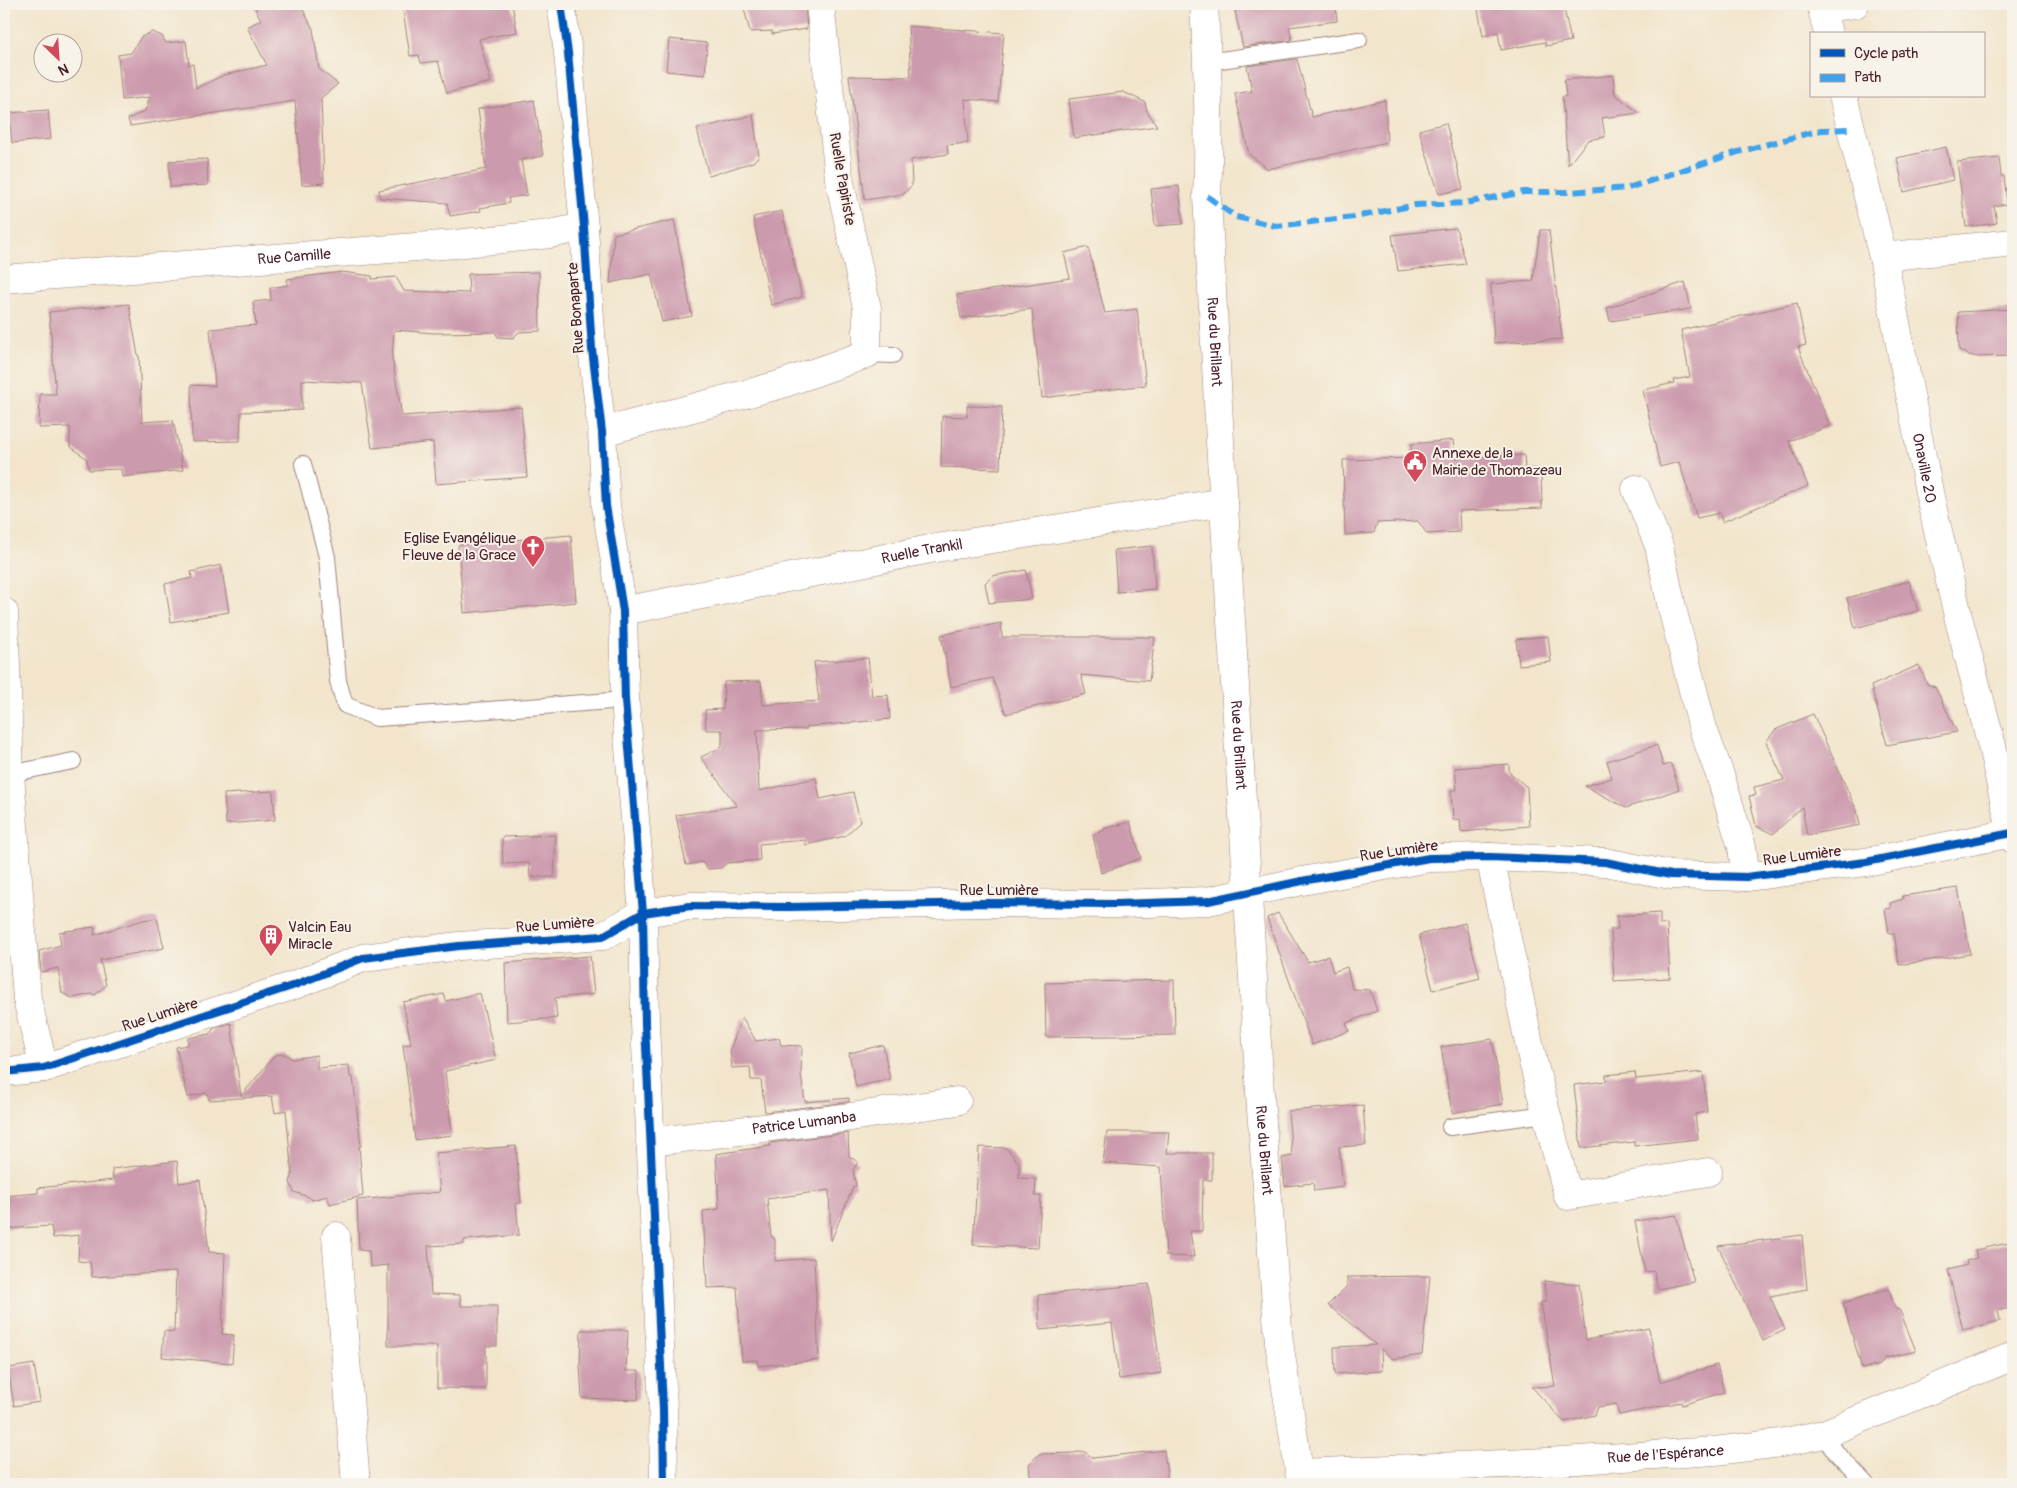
<svg xmlns="http://www.w3.org/2000/svg" width="2017" height="1488" font-family="Pangolin,sans-serif">
<rect width="100%" height="100%" fill="#f7f3e8"/>
<filter id="ink" filterUnits="userSpaceOnUse"><feTurbulence type="fractalNoise" baseFrequency=".02" numOctaves="2"/><feDisplacementMap in="SourceGraphic" scale="10" xChannelSelector="R" yChannelSelector="G"/><feConvolveMatrix kernelMatrix="1 2 1 2 8 2 1 2 1" color-interpolation-filters="sRGB"/></filter>
<filter id="wash" filterUnits="userSpaceOnUse"><feTurbulence type="fractalNoise" baseFrequency=".0096" numOctaves="4" result="noise"/><feDisplacementMap in="SourceGraphic" scale="20" xChannelSelector="R" yChannelSelector="G"/><feGaussianBlur stdDeviation="1.12" result="paint"/><feColorMatrix in="noise" values="0 0 0 0 0 0 0 0 0 0 0 0 0 0 0 0 0 1.4 0 .05"/><feComposite in="paint" operator="in"/></filter>
<g filter="url(#wash)">
<rect width="100%" height="100%" fill="#f2e5cc"/>
<g id="blocks">
<!-- building -->
<g fill="#cc9aad">
<path d="M253,4h47l13,25 6,40 19,15 -17,14 3,85 -22,2 -7,-84 -165,25 -2,-7 17,-8 5,-14 -28,3 -4,-45 13,-2 10,-16 11,-5 10,4 4,7 20,-2 3,24 4,-1 3,24 28,-13 43,-10 -20,-38 14,-7z"/>
<path d="M402,4h110l5,28 -38,7 12,43 -44,11 -9,-32 -17,2 -2,-8 -9,1z"/>
<path d="M743,4h62l2,25 -35,5v-3l-22,1z"/>
<path d="M1240,4h96l1,17 -48,6 3,13 -49,7 -8,-36 6,-1z"/>
<path d="M1477,4h86l8,37 -25,5 -1,-4 -44,8 -3,-18 -15,4z"/>
<path d="M908,26l96,7 -6,69 -33,-3 3,44 -21,2 1,9 -37,6 1,25 -8,9 -39,6 -16,-124 62,1z"/>
<path d="M669,39l38,4 -2,32 -39,-4z"/>
<path d="M1297,59l15,58 73,-17 2,42 -119,27 -19,-15 -14,-60 17,-3 -5,-25z"/>
<path d="M1613,75l2,19 24,19 -37,5 3,19 -17,3 -20,25 -6,-68 4,-1 -2,-16z"/>
<path d="M1123,92l22,10 2,9 10,15 -83,12 -5,-39z"/>
<path d="M534,100l9,56 -22,4 6,35 -19,3 1,5 -29,5 1,3 -31,5 -3,-13 -67,-5 -1,-8 107,-21 -8,-60z"/>
<path d="M48,110l3,29 -39,4 -3,-30z"/>
<path d="M753,115l6,41 -6,6 -44,14 -12,-47z"/>
<path d="M1446,123l17,66 -24,5 -20,-64z"/>
<path d="M1946,147l7,33 -49,12 -7,-34z"/>
<path d="M1999,158l2,18h3l3,28 -13,2 3,17 -31,4 -9,-65z"/>
<path d="M207,159l1,26 -38,2 -1,-26z"/>
<path d="M1179,186l4,38 -28,2 -4,-37z"/>
<path d="M782,211l20,86 -31,8 -18,-88z"/>
<path d="M674,220l18,96 -30,6 -11,-48 -41,9 4,-49z"/>
<path d="M1456,228l10,36 -68,7 -6,-36z"/>
<path d="M1540,230h9l13,109 -68,4 -3,-59 42,-3z"/>
<path d="M1088,247l17,66 32,-4 9,76 -104,13 -10,-89 -71,9 -4,-23 113,-17 -6,-25z"/>
<path d="M342,272l30,4v3l24,-2 8,14 65,2 -1,-19 71,-2 1,59 -21,1 -6,6 -15,-1 -3,-5 -60,1 -41,-3 -2,28 10,58 119,-9 6,70 -91,7 -3,-42 -61,6 -10,-65 -60,-3v30l-61,2 -1,29 -48,1 -1,-57 24,1 -5,-57 46,-4 -3,-23 18,-2 -1,-12 18,-3 -1,-6z"/>
<path d="M1685,282l6,27 -81,12 -3,-13z"/>
<path d="M1797,303l9,42 -8,2 32,79 -41,15 19,45 -86,36 -2,-9 -23,5 -18,-56 -19,5 -17,-77 31,-7 -1,-3 17,-3 -9,-47z"/>
<path d="M129,304l9,52h1l3,66 31,-2 10,50 -61,7 -1,-8 -32,1 -2,-11 -17,-13v-19l-31,1 1,-34h16l-7,-82z"/>
<path d="M2013,309v47l-35,1 -9,-2 -10,-5 -1,-38z"/>
<path d="M967,406l35,1 -2,62 -59,-2 1,-51 25,1z"/>
<path d="M1453,440l2,18 69,-3 1,15h16l1,38 -83,3 1,21 -33,2 -9,-13 -41,2 -3,10 -29,2 -2,-75 69,-2 -1,-14z"/>
<path d="M571,535l5,67 -112,11 -6,-68z"/>
<path d="M1152,546l3,43 -38,3 -3,-42z"/>
<path d="M221,565l8,47 -58,10 -6,-38 27,-6 -1,-6z"/>
<path d="M1026,570l6,29 -43,4 -4,-20 8,-7z"/>
<path d="M1909,581l9,30 -63,17 -8,-30z"/>
<path d="M1001,623l1,14h153l-6,44 -68,-6 5,19 -80,20 -14,-36 -41,9 -10,-52z"/>
<path d="M1548,636l3,26 -32,3 -3,-26z"/>
<path d="M868,658l4,38 16,-1 2,24 -84,8 1,2 -50,1 2,61 57,-13 4,21 33,-7 7,30 -15,14 -39,9 -1,-5 -46,4 1,16 -33,3 -6,5 -13,1 -6,-7 -16,3 -10,-50 61,-9 -36,-49 21,-10v-17h-16l-1,-20 18,-1 1,-27 37,-1 2,24 56,-4 -5,-39z"/>
<path d="M1919,665l8,19 8,3 22,45 -70,13 -16,-59z"/>
<path d="M1813,714l44,97 3,14 -53,10 -5,-28 -29,27 -17,-8 -7,-30 7,-1 -2,-8 30,-7 -18,-38 9,-12z"/>
<path d="M1657,745l6,21 8,-2 8,25 -53,19 -41,-22 27,-8 -5,-17z"/>
<path d="M1509,764v8l18,15 2,39 -68,6 -1,-13 -7,1 -2,-30h6l-2,-22z"/>
<path d="M273,791l2,29 -49,4 -2,-30z"/>
<path d="M1130,822l11,36 -40,15 -8,-38 11,-5v-1z"/>
<path d="M556,835l-2,42h-24l-1,-14 -26,1 -1,-27z"/>
<path d="M1958,888l12,66 -71,11 -5,-32h-5l-4,-24 6,-1 -1,-5 13,-4 -1,-3z"/>
<path d="M1278,913l30,49 20,-6 5,16 14,-5 5,22 18,1 7,21 -31,12 3,8 -37,14 -45,-127z"/>
<path d="M1660,913v12l7,-1 3,54 -56,3 -3,-52h7l-1,-13z"/>
<path d="M157,918l7,30 -64,12 6,25 -11,10 -4,-1 -19,4 -10,-5 -4,-25 -17,4 -2,-21 22,-6 -2,-13 36,-5 -1,8 49,-15z"/>
<path d="M1465,923l15,55 -47,12 -14,-55z"/>
<path d="M590,956l4,38 -39,4 2,20 -50,4 -2,-59z"/>
<path d="M1174,980l1,55 -129,2 -1,-54z"/>
<path d="M480,993l16,67 -51,11 7,64 -37,5 -12,-95 8,-1 -8,-42 41,-8 2,7z"/>
<path d="M742,1017l14,24 23,-3 2,7 21,1 -1,28 4,28 44,-4v4l-84,10 -4,-32h-10l-1,-13 -18,1 -2,-18z"/>
<path d="M231,1023l10,73 34,-41 10,-1 7,5 25,-4v13l32,-3 1,12h3l8,69h-2l4,50 -33,8 -3,-8 -15,4 -3,-3 -15,-5 -4,-10 2,-6 -6,-66 -11,3 -3,-17 -63,4 -2,-7 -19,4 -12,-50 12,-2v-7l22,-4 4,-6z"/>
<path d="M1492,1039l11,65 -51,9 -11,-66z"/>
<path d="M883,1045l7,34 -34,8 -7,-34z"/>
<path d="M1635,1072l1,7 67,-7 4,40 -12,2 3,25 -64,7v-4l-53,6 -7,-63 32,-4v-6z"/>
<path d="M1363,1105l3,40 -27,2 4,40 -29,4 -1,-8 -28,3 -3,-28 10,-2 -4,-45z"/>
<path d="M1107,1132h62l-2,21h45v27h-9l-1,51h-12l4,26 -28,-1 -5,-89 -58,-4z"/>
<path d="M848,1133l1,23 9,6 -5,8 3,16 -3,1 -22,54 -2,-51 -62,9 4,37 4,3v22l39,-3 5,102 -61,6 -1,-6 -15,1 -5,-74 -30,1 -4,-77 16,-2 -3,-55 54,-8v-3z"/>
<path d="M516,1146l5,57 -5,1 3,31 -55,5v4l-36,2 3,48 29,1 1,11h36v40h-11v43l-49,-1v-42h-49v-81l-18,2 -1,-16 -10,-1 -2,-50 83,-8 -4,-39z"/>
<path d="M979,1147l27,1 13,15v15l17,1 -1,17h6l-3,52 -65,-3z"/>
<path d="M177,1161l2,22 21,-3 9,72 16,1 -3,81 12,1 -2,28 -70,-6 2,-26 10,1 2,-60 -84,5 -2,-15 -12,-1 1,-26 -26,3 -2,-12 -47,3v-33l34,-3v-5l75,-8 -1,-11z"/>
<path d="M1676,1215l18,67 -36,7 -4,-18 -9,1 -10,-51z"/>
<path d="M1802,1235l5,54 -37,7 15,34 -22,11 -45,-95z"/>
<path d="M2013,1242v65l-15,4 2,10 -37,9 -15,-60 19,-5 -1,-4 11,-3 -2,-8z"/>
<path d="M1430,1276l-8,79 -29,4 -12,-10 1,22 -47,3 -1,-27 42,-2 -48,-40 19,-19v-9z"/>
<path d="M1544,1281l35,3 7,56 63,-12 11,54 57,-17 7,27 -42,13 -1,-3 -62,13 -3,-11 -18,3 -3,8 -31,7 -32,-35 23,-1 -14,-84h5z"/>
<path d="M1149,1284l12,89 -42,6 -7,-56 -72,7 -2,-35z"/>
<path d="M1889,1289l6,19 5,3 16,40 -31,7 -5,7 -18,4 -19,-66z"/>
<path d="M581,1330h47l-2,41h13l-1,29 -56,-2 -2,-33z"/>
<path d="M34,1364l6,38 -26,4 -6,-38z"/>
<path d="M1164,1450l4,34h-137l-2,-20 10,-10 35,-1 9,-2 10,7z"/>
</g>
</g>
</g>
<g filter="url(#ink)">
<use href="#blocks" fill-opacity="0" stroke="#9e827c" stroke-width="1"/>
<g fill="none" stroke-linecap="round" stroke-linejoin="round">
<defs>
<g id="service">
<path d="M1207,62l152,-22"/>
<path d="M867,354l26,1"/>
<path d="M303,464l24,93 11,124 7,24 32,13 248,-18"/>
<path d="M10,774l63,-13"/>
<path d="M1450,1127l96,-13"/>
<path d="M1824,1434l8,14 34,36"/>
</g>
<g id="minor">
<path d="M561,4l7,49 16,174 8,122 10,83 4,74 17,105 2,89 18,213 2,111 18,385 1,75"/>
<path id="s1" d="M1204,4c4,64 6,128 3,192l13,245 41,668 18,233 22,142"/>
<path d="M1821,4l7,30"/>
<path d="M1822,8l33,-4"/>
<path id="s2" d="M1843,96l40,161 47,240 30,127 32,122 21,93"/>
<path d="M1883,257l130,-14"/>
<path id="s3" d="M4,279l451,-35 95,-10 34,-7"/>
<path d="M602,432l177,-47 88,-31v-46l-28,-130 -19,-174"/>
<path d="M1636,489l23,57 13,62 31,121 17,46 22,72 4,30"/>
<path id="s4" d="M623,611l307,-62 294,-47"/>
<path d="M4,612l6,162 17,225 17,69"/>
<path d="M1490,857l43,205 35,134 140,-24"/>
<path d="M4,1072l40,-4 248,-82 71,-28 96,-12 144,-10 40,-23 47,-7 99,1 196,-4 132,1 91,-3 94,-20 127,-23 61,-1 115,5 66,13 75,2 120,-15 146,-29"/>
<path id="s5" d="M650,1142l201,-25 106,-16"/>
<path d="M336,1236l20,248"/>
<path id="s6" d="M1301,1473l246,-11 168,-11 66,-8 43,-9 189,-78"/>
</g>
</defs>
<!-- service casing -->
<use href="#service" stroke="#9e827c" stroke-width="18"/>
<!-- minor casing -->
<use href="#minor" stroke="#9e827c" stroke-width="29"/>
<!-- service -->
<use href="#service" stroke="#fff" stroke-width="16"/>
<!-- minor -->
<use href="#minor" stroke="#fff" stroke-width="28"/>
<!-- quiet -->
<path stroke="#40a2eb" stroke-width="6" stroke-dasharray="12 6" stroke-linecap="butt" d="M1207,196l29,21 40,9 78,-9 62,-12 49,-2 59,-11h45l59,-4 110,-36 83,-22 30,-1"/>
<defs>
<g id="cycleway">
<path d="M561,4l7,49 16,174 8,122 10,83 4,74 17,105 2,89 18,213 2,111 18,385 1,75"/>
<path d="M4,1072l40,-4 248,-82 71,-28 96,-12 144,-10 40,-23 47,-7 99,1 196,-4 132,1 91,-3 94,-20 127,-23 61,-1 115,5 66,13 75,2 120,-15 146,-29"/>
</g>
</defs>
<!-- cycleway casing -->
<use href="#cycleway" stroke="#f7f3e8" stroke-width="11"/>
<!-- cycleway -->
<use href="#cycleway" stroke="#0057b8" stroke-width="8"/>
</g>
</g>
<!-- icons -->
<defs>
<symbol id="civic-pin" viewBox="-11 -11 22 30"><path d="M0 17L-7.5 6A9.5 9.5 0 1 1 7.5 6Z" fill="#d1495b" stroke="#f7f3e8"/><path d="M-.6-6.5H3V-4.5H.6V-3L4-1V1h2V6H-6V1h2V-1L-.6-3ZM-1.2 2.5V6h2.4V2.5Z" fill="#fff"/></symbol>
<symbol id="church-pin" viewBox="-11 -11 22 30"><path d="M0 17L-7.5 6A9.5 9.5 0 1 1 7.5 6Z" fill="#d1495b" stroke="#f7f3e8"/><path d="M-1.2-6h2.4v3.5h3.3v2.4h-3.3V6h-2.4V-.1h-3.3v-2.4h3.3Z" fill="#fff"/></symbol>
<symbol id="building-pin" viewBox="-11 -11 22 30"><path d="M0 17L-7.5 6A9.5 9.5 0 1 1 7.5 6Z" fill="#d1495b" stroke="#f7f3e8"/><path d="M-4-6H4V6H1V3H-1V6H-4ZM-2.5-4.3h1.7v1.8h-1.7ZM.8-4.3h1.7v1.8H.8ZM-2.5-1h1.7V.8h-1.7ZM.8-1h1.7V.8H.8Z" fill="#fff"/></symbol>
</defs>
<g fill-rule="evenodd">
<use href="#civic-pin" x="1401" y="448" width="28" height="38"/>
<use href="#church-pin" x="519" y="533" width="28" height="38"/>
<use href="#building-pin" x="257" y="922" width="28" height="38"/>
</g>
<g text-anchor="middle" dominant-baseline="central" stroke-width="4" stroke-linejoin="round" paint-order="stroke">
<!-- street labels -->
<g font-size="15" fill="#4a1f2b" stroke="#f7f3e8">
<text transform="translate(842 179) rotate(80)">Ruelle Papiriste</text>
<text stroke="none"><textPath href="#s3" startOffset="291">Rue Camille</textPath></text>
<text transform="translate(576 308) rotate(-94)">Rue Bonaparte</text>
<text stroke="none"><textPath href="#s1" startOffset="338">Rue du Brillant</textPath></text>
<text stroke="none"><textPath href="#s2" startOffset="381">Onaville 20</textPath></text>
<text stroke="none"><textPath href="#s4" startOffset="305">Ruelle Trankil</textPath></text>
<text stroke="none"><textPath href="#s1" startOffset="742">Rue du Brillant</textPath></text>
<text transform="translate(1399 851) rotate(-8)">Rue Lumière</text>
<text transform="translate(1802 856) rotate(-7)">Rue Lumière</text>
<text x="999" y="890">Rue Lumière</text>
<text transform="translate(555 925) rotate(-4)">Rue Lumière</text>
<text transform="translate(160 1015) rotate(-18)">Rue Lumière</text>
<text stroke="none"><textPath href="#s5" startOffset="155">Patrice Lumanba</textPath></text>
<text stroke="none"><textPath href="#s1" startOffset="1148">Rue du Brillant</textPath></text>
<text stroke="none"><textPath href="#s6" startOffset="365">Rue de l'Espérance</textPath></text>
</g>
<!-- poi labels -->
<g font-size="15" fill="#4a1f2b" stroke="#f7f3e8" text-anchor="start">
<text x="1432" y="453">Annexe de la<tspan x="1432" dy="17">Mairie de Thomazeau</tspan></text>
<text x="516" y="538" text-anchor="end">Eglise Evangélique<tspan x="516" dy="17">Fleuve de la Grace</tspan></text>
<text x="288" y="927">Valcin Eau<tspan x="288" dy="17">Miracle</tspan></text>
</g>
</g>
<!-- margin -->
<rect width="2017" height="1488" fill="none" stroke="#f7f3e8" stroke-width="20"/>
<!-- legend -->
<rect x="1810" y="32" width="175" height="65" fill="#f7f3e8" stroke="#b29e9c"/>
<rect x="1820" y="49" width="25" height="8" fill="#0057b8" stroke="#b29e9c"/>
<text x="1854" y="58" font-size="15" fill="#4a1f2b">Cycle path</text>
<rect x="1820" y="74" width="25" height="8" fill="#40a2eb" stroke="#b29e9c"/>
<text x="1854" y="82" font-size="15" fill="#4a1f2b">Path</text>
<!-- north arrow -->
<g transform="translate(58 58) rotate(155)"><circle r="24" fill="#f7f3e8" stroke="#b29e9c"/>
<path d="M0-4L9 19L0 12L-9 19Z" fill="#d1495b"/>
<text y="-8" font-size="14" font-weight="bold" text-anchor="middle" fill="#4a1f2b">N</text>
</g>
</svg>
